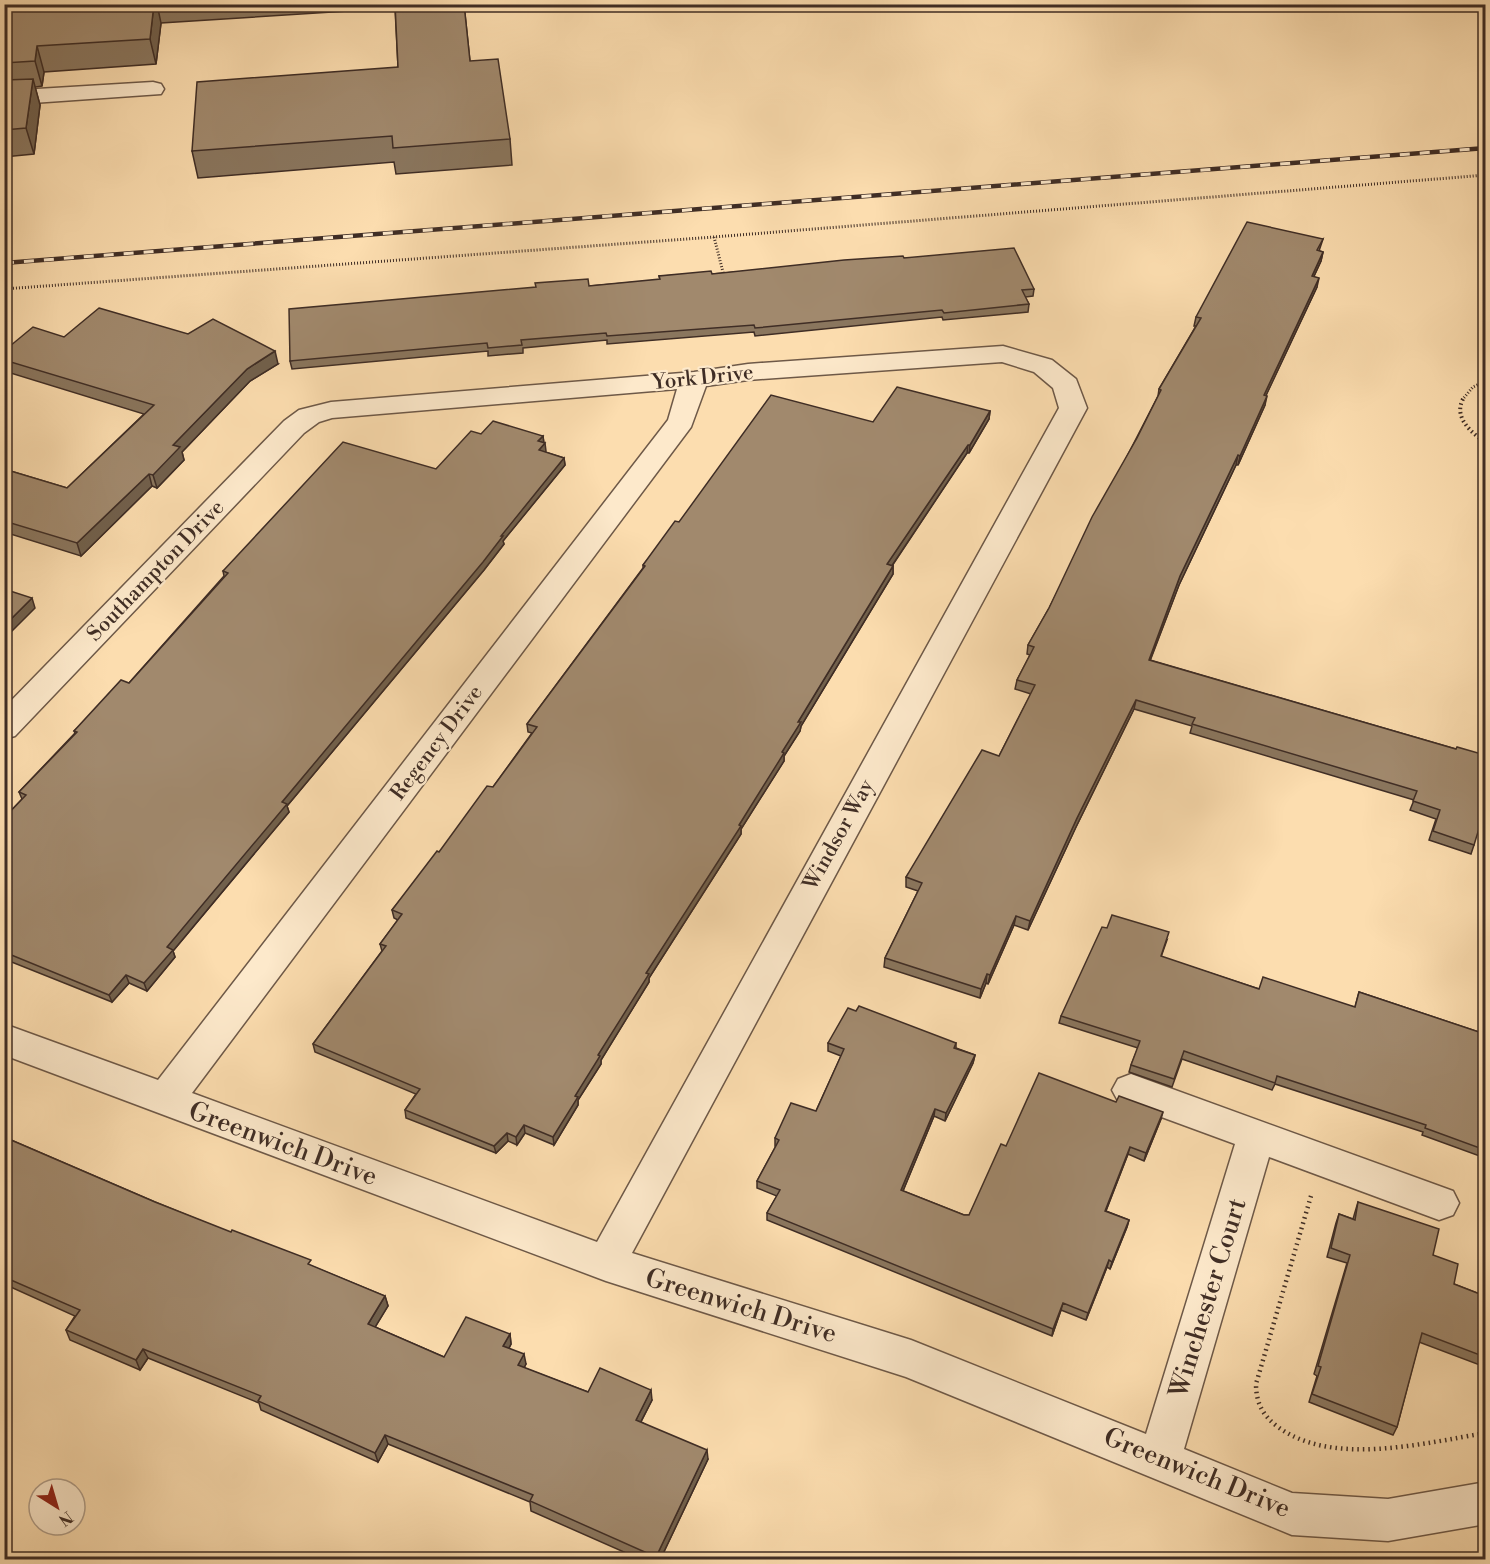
<svg xmlns="http://www.w3.org/2000/svg" width="1490" height="1564" font-family="'Libre Bodoni',serif">
<rect width="100%" height="100%" fill="#fcddaf"/>
<filter id="stains"><feTurbulence type="fractalNoise" baseFrequency=".00333" numOctaves="4"/><feColorMatrix values="0 0 0 0 .2 0 0 0 0 .09 0 0 0 0 .02 0 0 0 .5 -.17"/></filter>
<radialGradient id="worn" r=".72"><stop offset=".6" stop-color="#630" stop-opacity="0"/><stop offset="1" stop-color="#630" stop-opacity=".3"/></radialGradient>
<g fill="none" stroke-linecap="round" stroke-linejoin="round">
<defs>
<g id="minor">
<path d="M153,82l8,2 3,5 -3,5 -157,11v-14z"/>
<path d="M1003,346l49,14 24,19 11,29 -455,845 279,87 235,94 89,-290 -117,-43 -6,-11 6,-11 13,-5 322,117 6,12 -6,12 -14,5 -170,-63 -85,292 108,44 96,6 98,-17v42l-98,17 -96,-6 -386,-158 -300,-96 -602,-226v-31l154,56 510,-660 9,-31 -345,29 -13,4 -15,11 -289,303 -11,3v-31l280,-287 15,-11 32,-8 363,-30 54,-8zM1002,362l32,10 19,16 6,20 -462,834 -405,-149 499,-666 15,-41 42,-6z"/>
</g>
</defs>
<!-- minor casing -->
<use href="#minor" stroke="#6e5948" stroke-width="3"/>
<!-- path-far2 -->
<g stroke="#3f2d25" stroke-width="3" stroke-dasharray="1 2" stroke-linecap="butt">
<path d="M714,237l10,39"/>
<path d="M4,289l710,-52 772,-62"/>
<path d="M1462,400l11,-13 13,-6"/>
</g>
<!-- path-far1 -->
<path stroke="#3f2d25" stroke-width="4" stroke-dasharray="1.5 3" stroke-linecap="butt" d="M1463,399c-10,19 9,34 23,44"/>
<!-- path -->
<path stroke="#3f2d25" stroke-width="4.5" stroke-dasharray="1.5 4" stroke-linecap="butt" d="M1311,1196l-55,188c0,19 7,32 22,43 54,40 146,16 208,6"/>
<!-- minor -->
<use href="#minor" fill="#fde9cb" fill-rule="evenodd"/>
<defs>
<path id="rail" d="M4,263l1482,-115"/>
</defs>
<!-- rail casing -->
<use href="#rail" stroke="#3f2d25" stroke-width="4.5"/>
<!-- rail -->
<use href="#rail" stroke="#fde9cb" stroke-width="3" stroke-dasharray="10" stroke-linecap="butt"/>
</g>
<!-- wall -->
<g fill="#8a765e" stroke="#3f2d25" stroke-width="1.5">
<path d="M4,4h460l6,57 40,78 2,26 -116,9 -2,-12 -196,16 -6,-27 206,-84 -3,-59 -234,15 -5,41 -112,8 -2,14 -7,1 5,18 -6,49 -30,3z"/>
<path d="M1323,239l-4,12 4,1 -2,9 -7,15 3,11 -51,108 -1,10 -27,60h-2l-57,120 -29,75 306,89 18,96 -3,9 -42,-14 7,-21 -26,-9 4,-10 -224,-67 2,-7 -58,-17 -58,118 -48,103 -14,-5 -26,59 -2,-1 -6,15 -96,-31 1,-9 33,-67 -12,-4v-10l93,-121 32,-62 -16,-5 2,-9 13,-25 -3,-1 1,-9 21,-37 109,-212 1,-7 37,-63h-2l2,-9z"/>
<path d="M904,258l130,31 -1,7 -8,1 4,7 -1,8 -85,8 -1,-3 -187,19 -1,-4 -147,12v-4l-84,8v5l-35,3v-5l-196,18 -2,-8 299,-75 71,-6 -1,-4 53,-2z"/>
<path d="M64,337l214,27 -28,17 -68,71 2,8 -27,28 -5,-2 -71,70 -77,-24v-63l63,19 77,-74 -140,-43v-20z"/>
<path d="M990,411l-1,8 -20,34h-2l-75,113h1v8l-92,152 -1,5 -16,25v5l-43,68v5l-92,144v4l-48,78v4l-23,36v5l-24,40 -29,-12 -8,12 -9,-4 -12,12 -90,-35 -1,-8 11,-16 -101,-42 -2,-8 69,-93 -2,-7 18,-24 -4,-2 -2,-8 101,-123 39,-54 -4,-1 -1,-8 116,-156v-3l36,-43 194,-100z"/>
<path d="M481,434l62,2 2,16 19,6 1,7 -62,76 1,3 -20,26 -197,236 2,6 -116,139 2,6 -28,34 -18,-8 -17,19 -108,-43v-141l18,-19 -3,-7 56,-59 -1,-2 55,-48 95,-107 -1,-5 213,-102z"/>
<path d="M1167,940l-6,17 98,32 96,18 4,-15 126,42v124l-63,-23 1,-3 -148,-48 -3,6 -90,-31 -10,28 -43,-15 2,-7 7,-17 -79,-25 2,-7z"/>
<path d="M828,1043h128v5l19,7 -2,8 -28,58 -11,-5 -31,75 61,24h5l37,-69 155,-27 -17,42 -16,-7 -22,57 23,9 -2,7 -17,42 -3,-2 -21,53 -25,-10 -9,26 -285,-116v-7l10,-17 -20,-8v-7l19,-35h-1v-8l41,-27 25,-55 -13,-5z"/>
<path d="M4,1137l151,65 230,94 3,10 -13,21 69,30 66,-23 1,10 -2,4 17,16 -2,4 64,24 64,8 -11,22 67,37 -48,101h-18l-111,-49 -1,-9 -142,-58 -10,18 -117,-52 -2,-7 -111,-45 -8,12 -70,-30 -4,-10 9,-14 -71,-32z"/>
<path d="M1358,1202l75,53 21,29 31,12v71l-66,-25 -22,85 -4,8 -84,-33 8,-26 -3,-2 33,-111 -20,-6 9,-34 3,-9 14,5z"/>
</g>
<!-- shaded-wall -->
<g fill="#71604c" stroke="#3f2d25" stroke-width="1.5">
<path d="M154,4h3l4,19 -5,41 -6,-25z"/>
<path d="M37,46l7,26 -2,14 -7,-25z"/>
<path d="M33,79l7,26 -6,49 -8,-26z"/>
<path d="M1323,252l-2,9 -11,24 2,-9z"/>
<path d="M1319,278l-2,9 -55,117 2,-9z"/>
<path d="M275,351l3,13 -28,17 -68,71 2,8 -27,28 -4,-13 20,-30 74,-76z"/>
<path d="M1267,396l-2,9 -27,60 2,-9z"/>
<path d="M990,411l-1,8 -20,34 1,-8z"/>
<path d="M543,436l1,8 -6,-3z"/>
<path d="M545,443l1,8 -6,7 -1,-8z"/>
<path d="M968,445l-1,8 -80,120v-9z"/>
<path d="M1238,455l-2,10 -57,120 -32,84 2,-9 31,-84z"/>
<path d="M564,458l1,7 -62,76 1,3 -20,26 -197,236 2,6 -116,139 2,6 -28,34 -3,-8 23,-36 115,-145z"/>
<path d="M149,474l3,12 -71,70 -4,-13z"/>
<path d="M893,566v8l-92,152 -1,5 -16,25v5l-43,68v5l-92,144v4l-48,78v4l-23,36v5l-24,40 -1,-8 22,-41 23,-41 48,-82 93,-148 43,-73 16,-30z"/>
<path d="M32,598l3,10 -31,31v-13z"/>
<path d="M1136,700l-2,9 -58,118 -48,103 2,-9 47,-103z"/>
<path d="M1016,916l-2,9 -26,59 2,-9z"/>
<path d="M987,974l-1,9 -6,15 1,-9z"/>
<path d="M126,975l3,8 -17,19 -3,-7z"/>
<path d="M975,1055l-2,8 -28,58 1,-8z"/>
<path d="M935,1109l-1,7 -34,82 1,-8z"/>
<path d="M1163,1112l-2,7 -17,42 2,-8z"/>
<path d="M524,1125l1,8 -8,12 -1,-8z"/>
<path d="M507,1133l1,8 -12,12 -2,-7z"/>
<path d="M1130,1147l-2,7 -25,64 2,-7z"/>
<path d="M1129,1220l-2,7 -17,42 2,-7z"/>
<path d="M1109,1260l-2,7 -21,53 2,-7z"/>
<path d="M385,1296l3,10 -17,28 -3,-10z"/>
<path d="M1063,1303l-2,7 -9,26 1,-7z"/>
<path d="M510,1334l1,10 -6,12 -2,-10z"/>
<path d="M143,1349l5,9 -8,12 -4,-10z"/>
<path d="M524,1354l2,10 -6,11 -2,-10z"/>
<path d="M651,1390l1,10 -15,29 -1,-9z"/>
<path d="M385,1435l3,9 -10,18 -3,-9z"/>
<path d="M707,1450l1,9 -48,101h-4v-3z"/>
</g>
<!-- building -->
<g fill="#a1896d" stroke="#3f2d25" stroke-width="1.5">
<path d="M4,4h150l-4,35 -113,7 -2,15 -31,2z"/>
<path d="M395,4h69l6,57 28,-2 12,80 -117,9 -1,-12 -200,15 5,-69 201,-15z"/>
<path d="M33,79l-7,49 -22,2v-50z"/>
<path d="M1247,222l76,17 -6,11 6,2 -11,24 7,2 -55,117 3,1 -27,60 -2,-1 -58,121 -31,84 307,89 1,-2 28,8v54l-11,36 -41,-14 7,-21 -27,-9 4,-10 -225,-67 3,-6 -59,-18 -59,118 -47,103 -14,-5 -26,59 -3,-1 -6,15 -96,-31 37,-75 -16,-6 76,-127 17,6 36,-71 -18,-5 17,-33 -6,-2 21,-37 43,-91 45,-79 24,-48 -2,-1 42,-71 -5,-1z"/>
<path d="M1014,248l20,41 -12,1 7,14 -85,9 -2,-3 -187,18 -1,-3 -147,11 -1,-3 -85,7 1,5 -34,3 -1,-5 -197,18 -1,-52 247,-22 -1,-4 53,-4 1,7 71,-7 -1,-3 52,-5 1,3 132,-14 59,-4 1,2z"/>
<path d="M99,308l89,26 25,-15 62,32 -28,18 -74,76 7,2 -27,28 -4,-1 -72,69 -73,-22v-52l63,19 87,-83 -150,-45v-9l29,-24 31,10z"/>
<path d="M897,387l93,24 -20,34h-2l-81,119 6,2 -95,156h3l-19,30 2,1 -45,72 2,1 -95,147 3,1 -51,81 2,1 -25,40 3,1 -25,40 -29,-12 -8,12 -9,-4 -13,13 -89,-36 15,-21 -107,-45 73,-98 -6,-2 22,-30 -10,-4 45,-59 2,1 48,-66 6,1 44,-60 -10,-3 118,-158 -2,-1 32,-44 4,1 92,-127 102,27z"/>
<path d="M493,421l50,15 -5,5 7,2 -6,7 25,8 -63,78h2l-20,26 -201,240 5,2 -120,143 6,3 -29,33 -18,-8 -17,20 -105,-43v-134l22,-23 -7,-3 58,-60 -3,-1 47,-51 8,3 99,-110 -5,-2 120,-129 93,27 35,-38 10,3z"/>
<path d="M4,589l28,9 -28,28z"/>
<path d="M1112,915l57,17 -8,24 98,33 4,-12 92,30 4,-15 126,42v116l-60,-22 1,-3 -149,-49 -2,7 -91,-32 -10,28 -43,-14 9,-24 -79,-25 41,-89 5,1z"/>
<path d="M859,1006l97,37 -2,5 21,7 -29,58 -11,-4 -34,81 63,25h5l32,-71 5,2 33,-73 77,29 3,-6 44,16 -17,41 -16,-6 -25,64 24,9 -17,42 -3,-2 -21,53 -25,-10 -10,26 -286,-116 13,-23 -23,-9 22,-41 -4,-2 16,-35 25,8 28,-62 -16,-6 20,-35 8,3z"/>
<path d="M4,1137l151,65 76,30 1,-2 79,30 -3,4 77,32 -17,28 76,33 22,-40 44,17 -7,12 21,8 -6,11 70,27 12,-24 51,22 -15,30 71,30 -51,107 -126,-56 3,-6 -148,-60 -10,18 -117,-52 3,-5 -118,-47 -7,11 -70,-30 14,-20 -76,-33z"/>
<path d="M1358,1202l81,27 -6,26 25,9 -4,20 31,12v61l-63,-24 -25,94 -85,-33 9,-27 -3,-1 32,-111 -19,-7 8,-34 16,6z"/>
</g>
<g text-anchor="middle" dominant-baseline="central" stroke-width="4.5" stroke-linejoin="round" paint-order="stroke">
<!-- street labels -->
<g font-size="21" fill="#3f2d25" stroke="#fde9cb">
<text transform="translate(703 378) rotate(-6)">York Drive</text>
<text transform="translate(156 571) rotate(-46)">Southampton Drive</text>
<text transform="translate(437 743) rotate(-53)">Regency Drive</text>
<text transform="translate(839 835) rotate(-61)">Windsor Way</text>
</g>
<!-- near-street labels -->
<g font-size="26" fill="#3f2d25" stroke="#fde9cb">
<text transform="translate(283 1144) rotate(20)">Greenwich Drive</text>
<text transform="translate(1208 1298) rotate(-73)">Winchester Court</text>
<text transform="translate(741 1306) rotate(17)">Greenwich Drive</text>
<text transform="translate(1197 1473) rotate(22)">Greenwich Drive</text>
</g>
</g>
<!-- margin -->
<rect width="1490" height="1564" fill="none" stroke="#fcddaf" stroke-width="24"/>
<rect x="6" y="6" width="1478" height="1552" fill="none" stroke="#3f2d25" stroke-width="3"/>
<rect x="12" y="12" width="1466" height="1540" fill="none" stroke="#3f2d25" stroke-width="1.5"/>
<!-- north arrow -->
<g transform="translate(57 1507) rotate(143)"><circle r="28" fill="#fde9cb" stroke="#b19e89" stroke-width="1.5"/>
<path d="M0-4.5L10 22L0 15L-10 22Z" fill="#8f2418"/>
<text y="-9" font-size="16" font-weight="bold" text-anchor="middle" fill="#3f2d25">N</text>
</g>
<rect width="100%" height="100%" filter="url(#stains)"/>
<rect width="100%" height="100%" fill="url(#worn)"/>
</svg>
